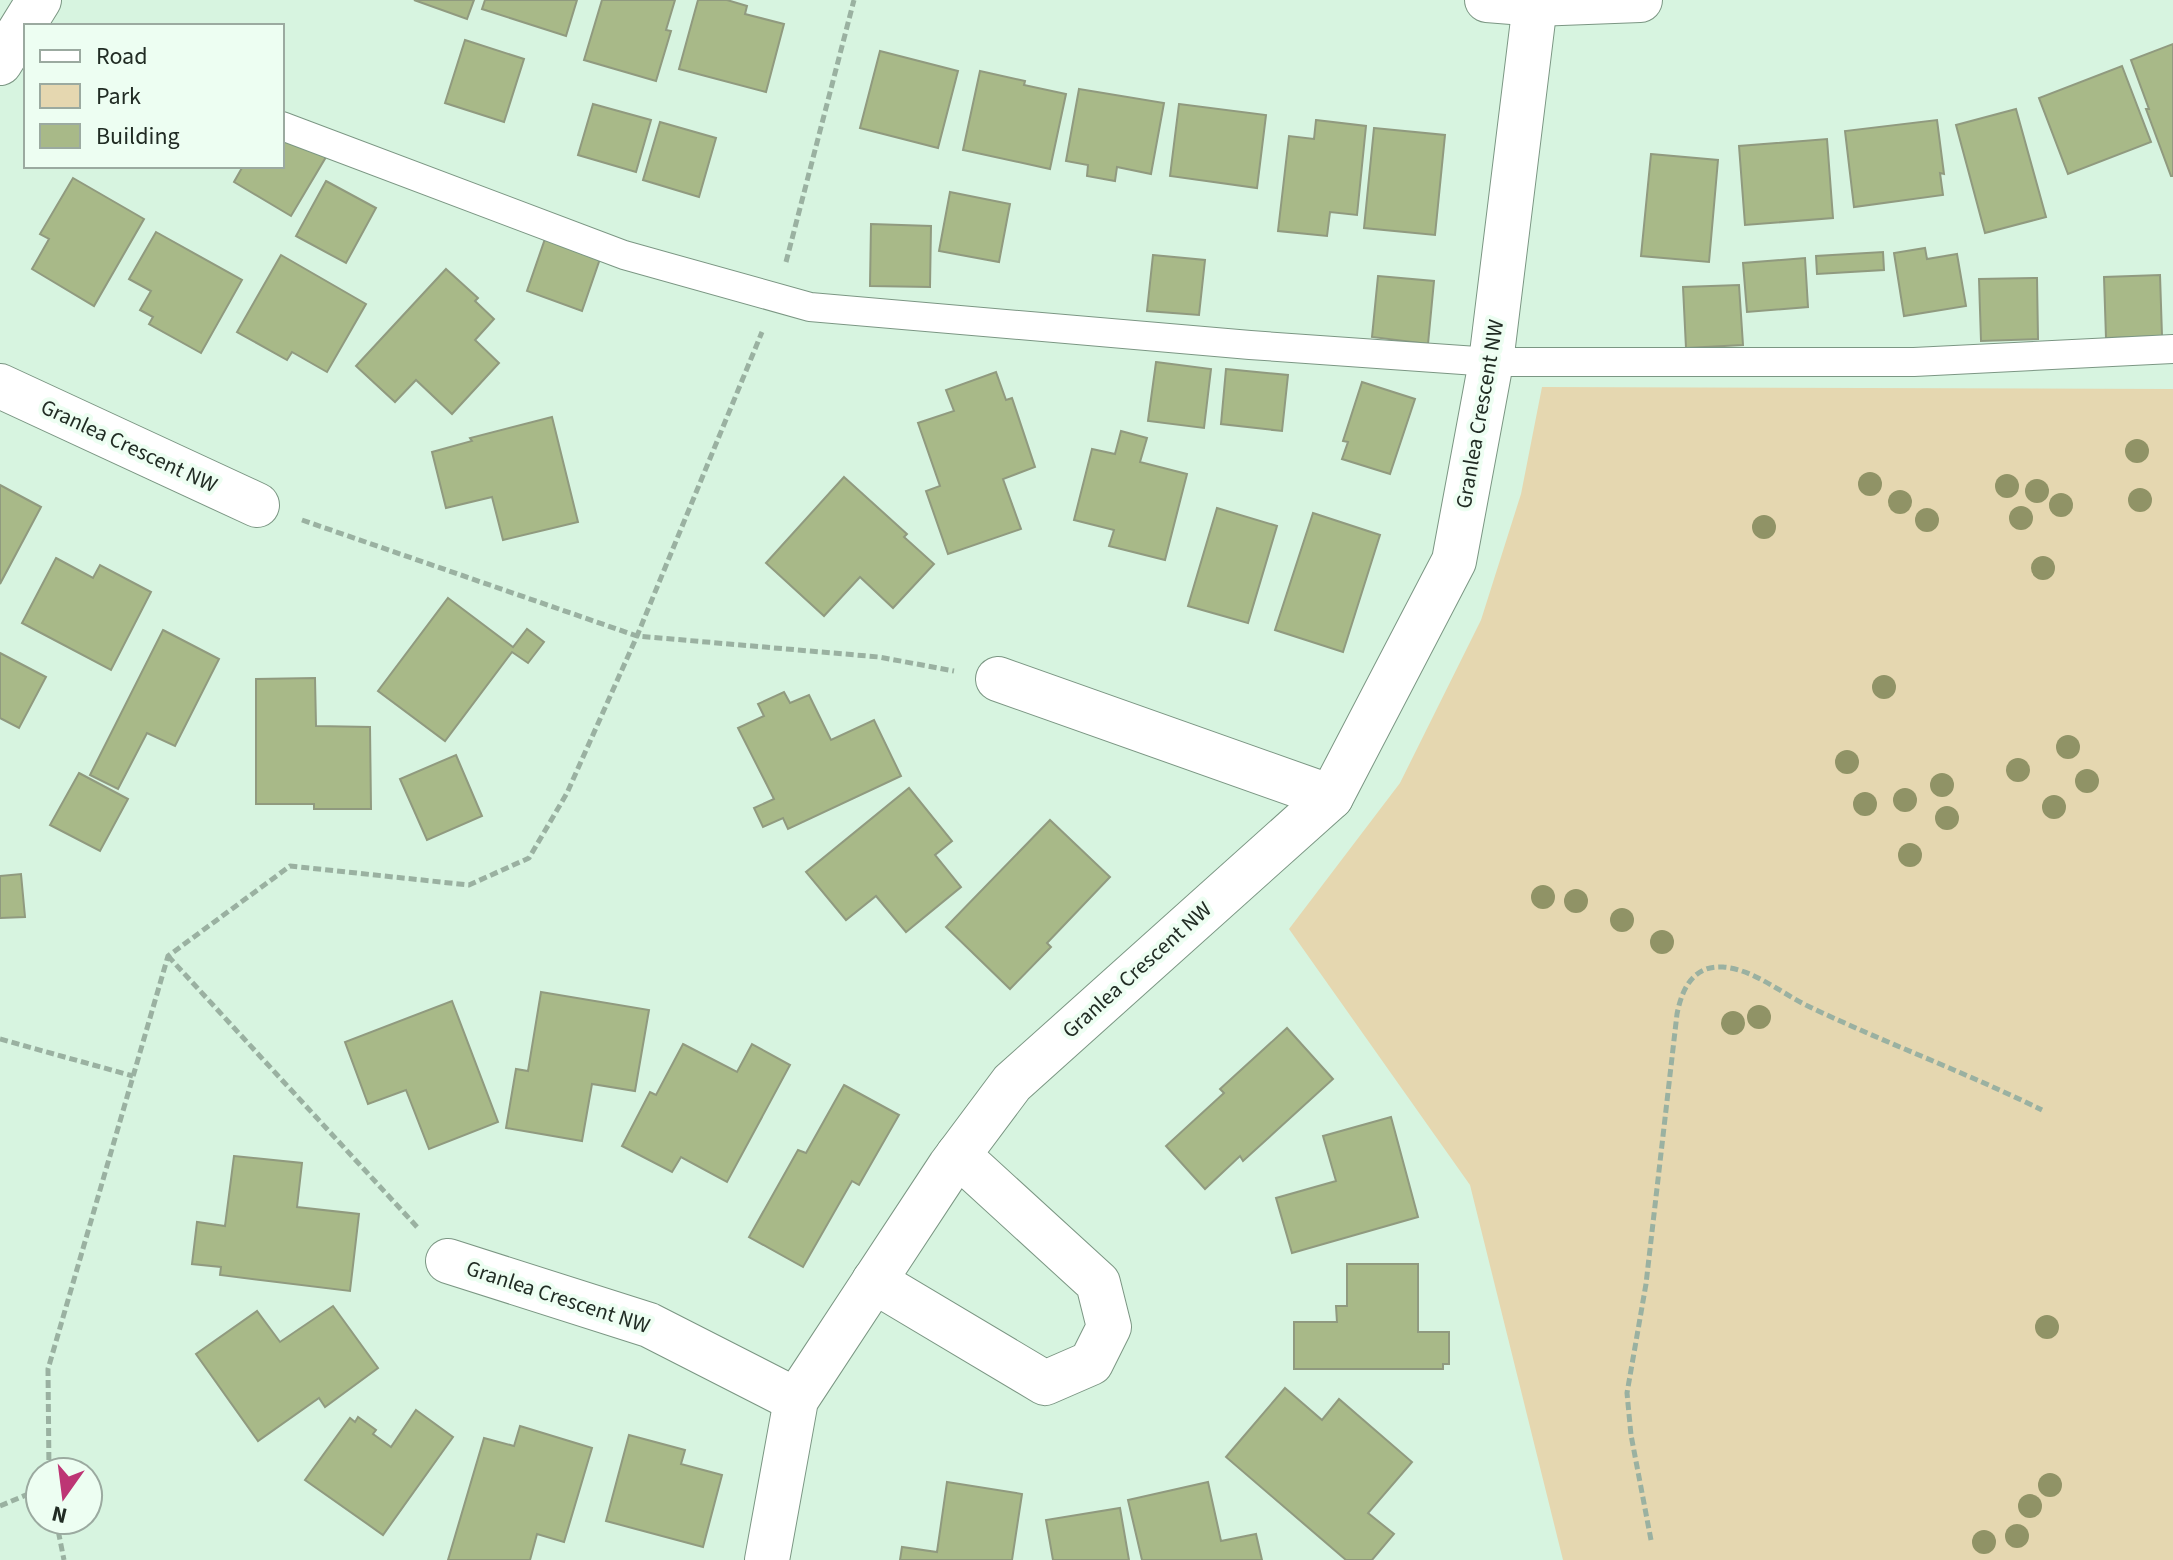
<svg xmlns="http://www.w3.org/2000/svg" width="2173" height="1560" font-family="'Source Sans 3',sans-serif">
<rect width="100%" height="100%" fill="#d7f4e0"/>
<!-- green -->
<path fill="#e5d7b0" d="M1542,387l631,2v1171h-610l-93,-375 -181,-256 111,-146 81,-163 40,-126z"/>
<!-- building -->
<g fill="#a8b988" stroke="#909a7f" stroke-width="2">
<path d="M414,0h60l-7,19z"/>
<path d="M485,0h92l-11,36 -84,-27z"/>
<path d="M602,0h73l-9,30 5,1 -15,50 -72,-21z"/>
<path d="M698,0h29l20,6 -2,8 39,10 -18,68 -87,-23z"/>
<path d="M465,40l59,19 -20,63 -59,-19z"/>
<path d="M2173,44v132h-2l-25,-67h3l-18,-49z"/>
<path d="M880,51l78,20 -20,77 -78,-20z"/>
<path d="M2122,66l29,76 -83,32 -29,-76z"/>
<path d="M980,71l45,10 -1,4 42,9 -16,75 -87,-19z"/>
<path d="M1079,89l85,14 -13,71 -34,-7 -2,14 -28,-5 1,-11 -22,-4z"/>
<path d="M593,104l58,16 -15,52 -58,-17z"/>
<path d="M1179,104l87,11 -9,73 -87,-12z"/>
<path d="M2016,109l30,108 -61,16 -29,-108z"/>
<path d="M1316,120l50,6 -9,89 -27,-3 -3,24 -49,-5 11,-95 25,3z"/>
<path d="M1937,120l7,54 -4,-1 3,22 -89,12 -9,-76z"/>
<path d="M660,122l56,16 -17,59 -56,-17z"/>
<path d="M1374,128l71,7 -10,100 -71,-7z"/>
<path d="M282,132l44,25 -35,59 -57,-34 9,-16h39z"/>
<path d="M1827,139l6,79 -88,7 -6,-79z"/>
<path d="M1651,154l67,6 -9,102 -68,-6z"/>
<path d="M73,178l71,41 -50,87 -62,-37 17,-30 -9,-5z"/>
<path d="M326,181l50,27 -30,55 -50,-27z"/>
<path d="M950,192l60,12 -11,58 -60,-11z"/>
<path d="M871,224l60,2 -1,61 -60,-1z"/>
<path d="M156,232l86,48 -41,73 -52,-29 4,-7 -13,-7 11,-19 -22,-12z"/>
<path d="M547,233l55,20 -20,58 -55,-20z"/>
<path d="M1925,248l2,11 30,-5 9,52 -62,10 -10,-63z"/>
<path d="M1883,252l1,18 -67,4 -1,-18z"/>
<path d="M281,255l85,49 -39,68 -35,-20 -5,8 -50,-28z"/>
<path d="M1153,255l52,5 -6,55 -52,-4z"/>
<path d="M1805,258l3,49 -61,5 -4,-49z"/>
<path d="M446,269l32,29 -3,3 19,18 -19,21 24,23 -47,51 -36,-34 -21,22 -39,-36z"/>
<path d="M2160,275l2,61 -56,2 -2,-61z"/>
<path d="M1378,276l56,5 -6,63 -56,-7z"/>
<path d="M2037,278l1,61 -57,2 -2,-62z"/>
<path d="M1739,285l4,60 -57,3 -3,-61z"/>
<path d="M1156,362l55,7 -7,59 -56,-7z"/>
<path d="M1226,369l62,6 -6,56 -61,-7z"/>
<path d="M996,372l10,28 6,-2 23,69 -32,12 18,50 -73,25 -22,-63 14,-5 -22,-63 36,-12 -8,-21z"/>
<path d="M1362,382l53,17 -25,75 -48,-15 6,-17 -5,-1z"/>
<path d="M552,417l26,105 -75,18 -11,-43 -46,11 -14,-56 40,-11 -2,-3z"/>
<path d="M1121,431l26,7 -7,24 47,12 -22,86 -56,-14 5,-16 -40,-10 18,-71 23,5z"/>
<path d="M844,477l63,57 -3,3 30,27 -41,44 -33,-31 -36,39 -58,-53z"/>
<path d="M0,485l41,22 -41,77z"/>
<path d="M1217,508l60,18 -29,97 -60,-17z"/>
<path d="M1313,513l67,22 -37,117 -68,-22z"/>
<path d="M56,558l37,20 7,-13 51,27 -40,78 -89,-47z"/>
<path d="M448,598l65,49 14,-18 17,13 -16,21 -16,-11 -67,89 -67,-50z"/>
<path d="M163,630l56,29 -44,87 -28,-13 -29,56 -28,-14z"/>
<path d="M0,653l46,24 -27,51 -19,-10z"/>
<path d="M315,678l1,48 54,1 1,82h-57v-5h-58v-125z"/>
<path d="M784,692l6,11 19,-8 22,45 43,-20 27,56 -113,53 -5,-11 -20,9 -9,-19 20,-9 -36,-71 26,-12 -6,-12z"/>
<path d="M456,755l26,61 -55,24 -27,-61z"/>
<path d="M79,773l49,26 -28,52 -50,-26z"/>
<path d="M909,788l43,53 -17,14 26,32 -55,45 -30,-36 -30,24 -40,-48z"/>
<path d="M1050,820l60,57 -63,66 4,4 -41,42 -64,-62z"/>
<path d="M21,874l4,43 -25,1v-42z"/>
<path d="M541,992l108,18 -14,81 -43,-7 -10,57 -76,-13 10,-59 12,2z"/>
<path d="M452,1001l46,121 -69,27 -23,-59 -38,14 -23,-62z"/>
<path d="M1287,1028l46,51 -90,82 -3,-5 -35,33 -39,-43 58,-53 -4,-4z"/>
<path d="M683,1044l54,28 15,-28 38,21 -63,117 -46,-25 -9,15 -50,-26 28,-54 6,3z"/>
<path d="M844,1085l55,30 -40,70 -7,-4 -49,86 -54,-30 49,-87 8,3z"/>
<path d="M1391,1117l27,100 -126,36 -16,-55 60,-17 -13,-45z"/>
<path d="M234,1156l68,7 -5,44 62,7 -9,77 -130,-16 1,-8 -29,-3 5,-42 28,4z"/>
<path d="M1347,1264h71v68h31v32h-6v5h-149v-47h43l-1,-16h11z"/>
<path d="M333,1306l45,62 -53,39 -6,-9 -61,43 -62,-87 61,-43 23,31z"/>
<path d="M1285,1388l37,32 17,-21 73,63 -44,51 26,21 -22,26h-26l-120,-103z"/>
<path d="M416,1410l37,27 -70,98 -78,-55 45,-62 5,4 3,-5 18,13 -3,4 18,13z"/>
<path d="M520,1426l72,22 -28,94 -27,-8 -7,26h-82l36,-122 30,8z"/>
<path d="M629,1435l56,15 -4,14 41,11 -19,72 -97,-26z"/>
<path d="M947,1482l75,12 -10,66h-112l2,-13 35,5z"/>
<path d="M1208,1482l13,59 35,-7 6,26h-120l-14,-60z"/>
<path d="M1120,1508l9,52h-76l-7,-40z"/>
</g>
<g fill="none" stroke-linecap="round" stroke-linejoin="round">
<defs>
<path id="lane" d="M282,126l342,129 186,52 440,38 241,17h423l259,-13"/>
<g id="street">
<path d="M0,63l39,-63"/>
<path d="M0,386l257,119"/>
<path d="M998,679l333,118"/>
<path d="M448,1261l201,64 147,75"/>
<path d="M874,1281l171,102 46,-20 18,-36 -11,-44 -140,-128"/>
<path d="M767,1560l29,-160 154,-234 62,-83 319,-286 123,-236 37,-199 44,-358"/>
</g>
<path id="secondary" d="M1487,0l48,4 105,-4"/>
</defs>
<!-- lane casing -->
<use href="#lane" stroke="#7b9683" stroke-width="30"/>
<!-- street casing -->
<use href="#street" stroke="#7b9683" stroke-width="46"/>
<!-- secondary casing -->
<use href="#secondary" stroke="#7b9683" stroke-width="46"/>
<!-- path -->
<g stroke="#9ab1a1" stroke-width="5" stroke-dasharray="8 4" stroke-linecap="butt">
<path d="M786,262l68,-262"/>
<path d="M302,520l335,116 242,21 75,14"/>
<path d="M168,956l250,272"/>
<path d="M0,1039l133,37"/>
<path d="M49,1472l-1,-103 120,-413 122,-90 179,19 60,-27 38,-65 70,-157 125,-304"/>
<path d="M0,1506l40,-17"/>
<path d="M56,1520l8,40"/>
<path d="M1651,1540l-20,-105 -4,-42 19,-109 31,-270c5,-25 16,-49 46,-47 31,2 62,29 89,41 76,36 155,65 230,102"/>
</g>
<!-- lane -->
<use href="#lane" stroke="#fff" stroke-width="28"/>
<!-- street -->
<use href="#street" stroke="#fff" stroke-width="44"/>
<!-- secondary -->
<use href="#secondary" stroke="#fff" stroke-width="44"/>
</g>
<!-- trees -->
<g fill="#909366">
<circle cx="2137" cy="451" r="12"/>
<circle cx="1870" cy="484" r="12"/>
<circle cx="2007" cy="486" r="12"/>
<circle cx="2037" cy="491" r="12"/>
<circle cx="2140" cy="500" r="12"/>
<circle cx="1900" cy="502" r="12"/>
<circle cx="2061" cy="505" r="12"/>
<circle cx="2021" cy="518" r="12"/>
<circle cx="1927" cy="520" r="12"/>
<circle cx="1764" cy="527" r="12"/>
<circle cx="2043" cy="568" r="12"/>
<circle cx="1884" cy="687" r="12"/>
<circle cx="2068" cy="747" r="12"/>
<circle cx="1847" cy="762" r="12"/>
<circle cx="2018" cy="770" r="12"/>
<circle cx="2087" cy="781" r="12"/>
<circle cx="1942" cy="785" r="12"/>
<circle cx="1905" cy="800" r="12"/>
<circle cx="1865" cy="804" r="12"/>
<circle cx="2054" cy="807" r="12"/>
<circle cx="1947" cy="818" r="12"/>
<circle cx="1910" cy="855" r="12"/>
<circle cx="1543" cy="897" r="12"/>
<circle cx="1576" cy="901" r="12"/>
<circle cx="1622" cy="920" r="12"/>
<circle cx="1662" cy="942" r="12"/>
<circle cx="1759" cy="1017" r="12"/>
<circle cx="1733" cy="1023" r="12"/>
<circle cx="2047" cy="1327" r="12"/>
<circle cx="2050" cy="1485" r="12"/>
<circle cx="2030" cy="1506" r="12"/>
<circle cx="2017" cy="1536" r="12"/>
<circle cx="1984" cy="1542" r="12"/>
</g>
<g text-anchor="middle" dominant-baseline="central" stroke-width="8" stroke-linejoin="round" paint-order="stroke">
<!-- street labels -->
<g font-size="22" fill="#212c24" stroke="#edfef2">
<text transform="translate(1480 414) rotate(-80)">Granlea Crescent NW</text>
<text transform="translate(129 446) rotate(25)">Granlea Crescent NW</text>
<text transform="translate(1137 970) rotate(-42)">Granlea Crescent NW</text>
<text transform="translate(558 1297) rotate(18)">Granlea Crescent NW</text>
</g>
</g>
<!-- legend -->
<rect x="24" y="24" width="260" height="144" fill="#edfef2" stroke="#9baaa0" stroke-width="2"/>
<rect x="40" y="50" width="40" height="12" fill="#ffffff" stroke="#9baaa0" stroke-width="2"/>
<text x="96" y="64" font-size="24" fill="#212c24">Road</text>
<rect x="40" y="84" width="40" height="24" fill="#e5d7b0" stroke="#9baaa0" stroke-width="2"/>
<text x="96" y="104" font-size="24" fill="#212c24">Park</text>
<rect x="40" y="124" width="40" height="24" fill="#a8b988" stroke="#9baaa0" stroke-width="2"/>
<text x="96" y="144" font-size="24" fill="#212c24">Building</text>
<!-- north arrow -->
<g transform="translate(64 1496) rotate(194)"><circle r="38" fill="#edfef2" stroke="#9baaa0" stroke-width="2"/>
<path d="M0-6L14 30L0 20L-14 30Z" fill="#bd3574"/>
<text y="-12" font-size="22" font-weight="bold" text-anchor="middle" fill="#212c24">N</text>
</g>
</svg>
